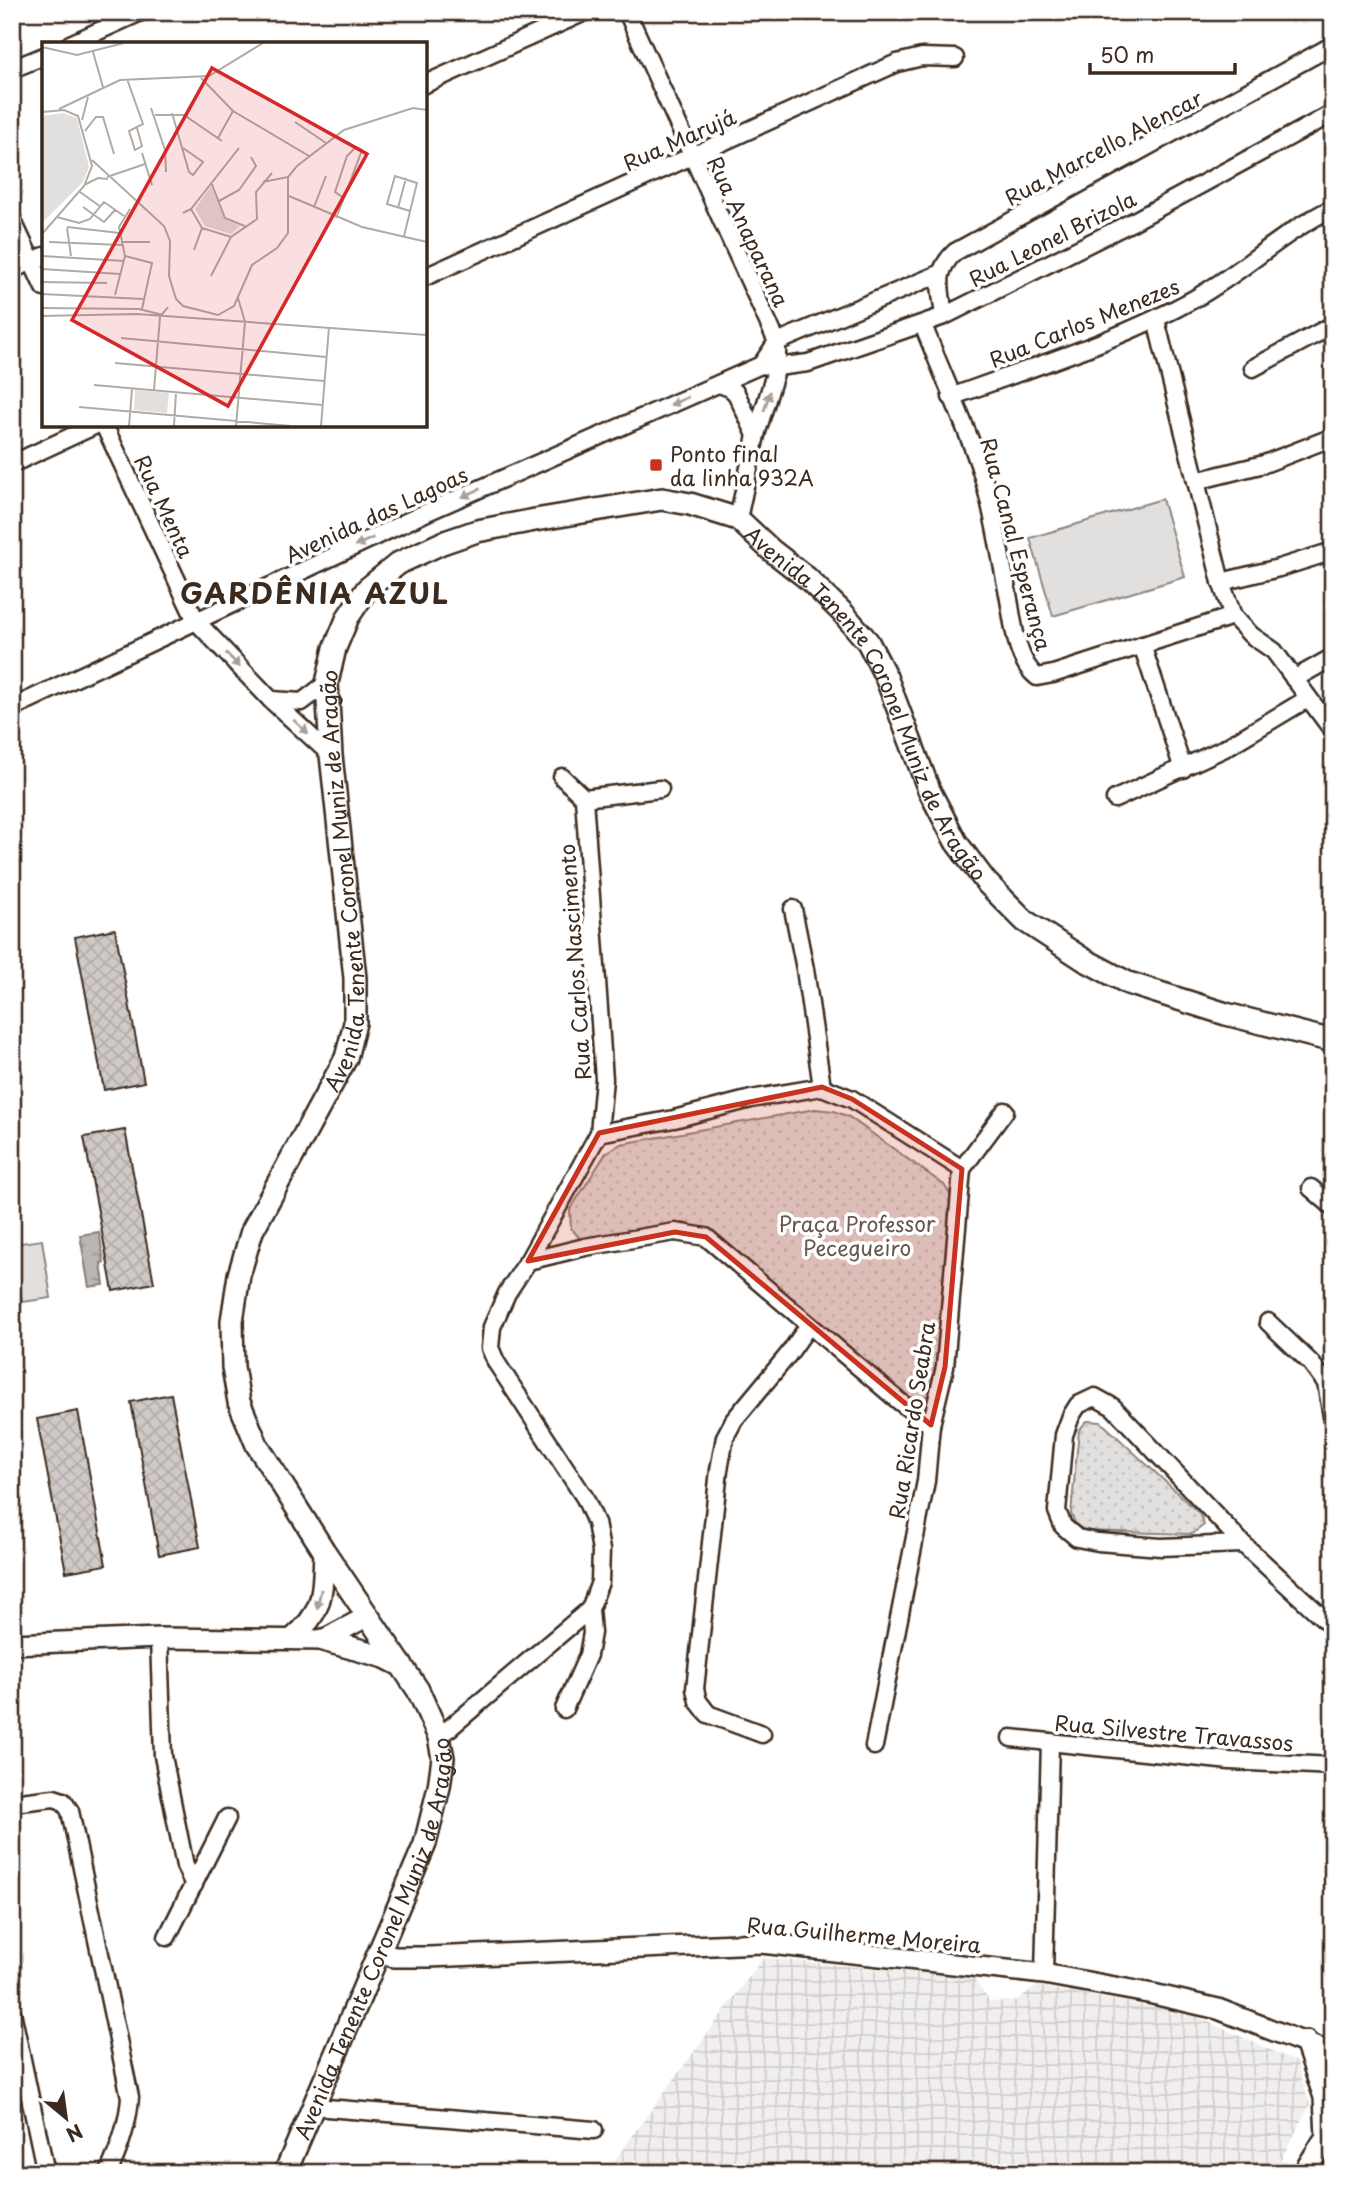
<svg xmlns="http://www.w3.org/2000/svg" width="1345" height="2185" font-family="'Playpen Sans',sans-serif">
<defs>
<pattern id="industrial-grid" width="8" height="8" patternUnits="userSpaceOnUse" patternTransform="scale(1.75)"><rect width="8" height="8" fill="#f1efee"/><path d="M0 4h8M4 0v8" fill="none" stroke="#d0cdcc"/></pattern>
<pattern id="park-dots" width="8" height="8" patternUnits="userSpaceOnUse" patternTransform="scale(1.75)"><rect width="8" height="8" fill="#e2e0de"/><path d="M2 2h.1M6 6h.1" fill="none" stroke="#c3c0be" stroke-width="1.8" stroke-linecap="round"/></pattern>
<pattern id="water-ripples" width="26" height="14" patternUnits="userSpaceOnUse" patternTransform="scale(1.75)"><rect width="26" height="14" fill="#bcb6b3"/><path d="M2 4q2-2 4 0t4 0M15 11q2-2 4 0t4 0" fill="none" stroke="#9a9491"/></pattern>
<pattern id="building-cross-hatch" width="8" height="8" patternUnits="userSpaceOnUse" patternTransform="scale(1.75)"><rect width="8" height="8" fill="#cfcac7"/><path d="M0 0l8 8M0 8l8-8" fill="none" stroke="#b3aeaa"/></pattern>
</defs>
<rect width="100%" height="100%" fill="#fff"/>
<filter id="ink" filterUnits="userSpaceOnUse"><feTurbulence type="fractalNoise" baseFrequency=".0143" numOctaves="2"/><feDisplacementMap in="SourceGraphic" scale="14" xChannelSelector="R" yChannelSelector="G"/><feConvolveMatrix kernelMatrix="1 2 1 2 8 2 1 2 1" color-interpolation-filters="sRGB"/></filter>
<g filter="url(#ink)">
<!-- industrial -->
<path fill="url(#industrial-grid)" d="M763,1958l210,20 17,24 25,-1 22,-15 154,28 106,48 13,43 -36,68h-669z"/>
<!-- green -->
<g fill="#e2e0de" stroke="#8e857e" stroke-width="2">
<path d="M1162,499l23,78 -132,39 -23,-78z"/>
<path d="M42,1240l9,58 -29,4 -9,-58z"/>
</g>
<!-- park -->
<g fill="url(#park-dots)" stroke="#8e857e" stroke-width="2">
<path d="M815,1109l19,2 15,6 95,68 8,12 2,13 -20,177 -3,7 -12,5 -9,-2 -205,-167 -21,-7 -13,1 -82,16h-8l-10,-12 -1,-18 36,-57 15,-9z"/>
<path d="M1087,1421l14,1 98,91 5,12 -12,9 -106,-3 -10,-6 -5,-11 8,-84z"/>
</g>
<!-- water -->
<path fill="url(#water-ripples)" stroke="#887e77" stroke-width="2" d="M99,1232l5,30 -3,1 3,22 -15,2 -9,-52z"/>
<!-- building -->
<g fill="url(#building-cross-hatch)" stroke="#3b2a1e" stroke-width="2">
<path d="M115,929l29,153 -40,8 -29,-153z"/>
<path d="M12,1025l10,50 -10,2z"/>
<path d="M125,1130l29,153 -41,8 -29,-154z"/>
<path d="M171,1394l29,153 -41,8 -28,-153z"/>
<path d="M78,1411l28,154 -40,7 -29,-153z"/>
</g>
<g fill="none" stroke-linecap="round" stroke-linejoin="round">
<defs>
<g id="minor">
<path d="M627,12l150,330v25l-21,68"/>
<path d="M70,44l71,-32"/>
<path d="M12,69l32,-13"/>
<path d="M425,84l160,-72"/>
<path d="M12,219l32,69"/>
<path d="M12,270l32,-14"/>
<path d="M425,277l472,-214 25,-6 33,1"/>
<path d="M944,316c-3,-28 -11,-43 11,-64l378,-207"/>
<path d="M1156,320l65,262 12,34 18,19 23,16 59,80"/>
<path d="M923,325c17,43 36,85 52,128 17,45 23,94 33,141 5,25 7,66 29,83l16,-3 180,-58"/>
<path d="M761,365l16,2 31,-4 136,-47 190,-95 199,-108"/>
<path d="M1253,368l80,-43"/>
<path d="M719,384l11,4 6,5 20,42 -18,84"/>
<path d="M951,397c81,-30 167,-56 243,-98 49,-27 88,-67 139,-91"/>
<path d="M104,425l92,196 75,79 60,55"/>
<path d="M12,464l84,-39"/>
<path d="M1196,481l68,-17 69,-27"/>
<path d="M1221,582l58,-14 54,-17"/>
<path d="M1142,645l41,124"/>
<path d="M1294,679l39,-22"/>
<path d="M271,700l31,2 25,-19"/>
<path d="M12,708l413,-195 336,-148 16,-23 162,-68"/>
<path d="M562,777l22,21 76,-9"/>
<path d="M1115,799l110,-51 82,-49"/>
<path d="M793,909l12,60 17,118"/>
<path d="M599,1133l75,-14 77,-20 71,-12 30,12 110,70"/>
<path d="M1311,1188l22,19"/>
<path d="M528,1261l57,-14 90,-15 31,5 194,165 31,23"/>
<path d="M1268,1322l43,41 15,20 7,39"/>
<path d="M1243,1544l-82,3 -63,-5 -21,-4 -14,-12 -6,-15 7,-76 7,-19 7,-11 17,-8 18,10 130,137 90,83"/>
<path d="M159,1638l4,118 22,110 9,19"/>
<path d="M564,1709l24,-54 4,-22 -2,-24 10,-27 1,-32 -5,-27 -11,-25 -89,-136 -6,-14 2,-21 15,-34 21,-32 71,-128 5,-54 -20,-281"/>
<path d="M762,1734l-54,-20 -10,-13 -3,-12 24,-219 6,-33 9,-17 54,-65 21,-30"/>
<path d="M439,1737l151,-128"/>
<path d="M1011,1738l219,23 103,5"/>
<path d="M874,1746l52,-265 5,-56 14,-58 17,-198 43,-58"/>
<path d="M12,1803l42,-5 9,3 7,10 60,286c-2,28 -10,51 -22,76"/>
<path d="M167,1937l60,-119"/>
<path d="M1044,1974l6,-232"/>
<path d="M12,2012l34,161"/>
<path d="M313,2104l14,4 267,22"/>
</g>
<g id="tertiary">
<path d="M293,1638c33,-29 29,-46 31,-87"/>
<path d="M12,1644l147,-6 164,2 45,-24"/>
<path d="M380,1953l14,4h35l332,-14 283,31 109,20 65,15 115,45"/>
</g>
<g id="secondary">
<path d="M323,1640l62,17 16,8"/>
<path d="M1306,2042l19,55 2,39"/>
<path id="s1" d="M285,2173l140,-329 14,-57 4,-29 -4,-21 -21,-47 -94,-139 -67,-106 -18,-43 -6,-35 -1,-46 7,-46 13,-44 94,-173 9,-35v-45l-24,-223 -4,-72 8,-35 13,-31 19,-28 32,-26 43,-20 35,-12 58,-11 127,-21 28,5 48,15 33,31 36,28 35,34 26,30 18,35 43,113 27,52 30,40 39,39 58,38 45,24 98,31 107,27"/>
<path d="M1304,2173l29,-46"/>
</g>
</defs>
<!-- minor casing -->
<use href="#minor" stroke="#3b2a1e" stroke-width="21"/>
<!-- tertiary casing -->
<use href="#tertiary" stroke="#3b2a1e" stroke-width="24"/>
<!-- secondary casing -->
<use href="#secondary" stroke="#3b2a1e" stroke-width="26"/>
<!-- minor -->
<use href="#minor" stroke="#fff" stroke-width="16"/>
<!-- tertiary -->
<use href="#tertiary" stroke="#fff" stroke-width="19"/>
<!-- secondary -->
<use href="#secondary" stroke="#fff" stroke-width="21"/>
</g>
<!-- one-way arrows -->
<defs><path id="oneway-solid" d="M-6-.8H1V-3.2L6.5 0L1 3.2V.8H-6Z" transform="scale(1.75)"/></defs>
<g fill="#a79f9a">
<use href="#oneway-solid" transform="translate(679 401) rotate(156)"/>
<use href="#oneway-solid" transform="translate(767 401) rotate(-73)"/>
<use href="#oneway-solid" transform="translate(471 493) rotate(156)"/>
<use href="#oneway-solid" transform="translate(364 542) rotate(155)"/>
<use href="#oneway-solid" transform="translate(233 660) rotate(46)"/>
<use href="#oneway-solid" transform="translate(301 727) rotate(43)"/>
<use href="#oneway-solid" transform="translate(319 1599) rotate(102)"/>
</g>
</g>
<!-- marked area -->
<path fill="#c8321e" fill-opacity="0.2" stroke="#c8321e" stroke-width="5" stroke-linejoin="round" d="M822,1087l30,12 110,70 -17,198 -14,58 -225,-188 -31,-5 -147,29 71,-128z"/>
<!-- markers -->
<rect fill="#c8321e" stroke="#fff" stroke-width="2.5" x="649" y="458" width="14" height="14" rx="3.5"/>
<g text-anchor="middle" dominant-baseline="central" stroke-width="7" stroke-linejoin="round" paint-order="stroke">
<!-- street labels -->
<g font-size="21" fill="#3b2a1e" stroke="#fff">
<text transform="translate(679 139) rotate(-24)">Rua Marujá</text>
<text transform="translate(1103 147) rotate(-28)">Rua Marcello Alencar</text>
<text transform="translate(749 231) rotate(65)">Rua Anaparana</text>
<text transform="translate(1052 238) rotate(-27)">Rua Leonel Brizola</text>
<text transform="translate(1084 322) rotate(-22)">Rua Carlos Menezes</text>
<text transform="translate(165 506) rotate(65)">Rua Menta</text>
<text transform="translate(376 514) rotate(-25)">Avenida das Lagoas</text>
<text transform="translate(1017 544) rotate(75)">Rua Canal Esperança</text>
<text stroke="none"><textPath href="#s1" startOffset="2331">Avenida Tenente Coronel Muniz de Aragão</textPath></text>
<text stroke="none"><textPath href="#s1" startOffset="1407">Avenida Tenente Coronel Muniz de Aragão</textPath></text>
<text transform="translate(574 962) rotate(-94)">Rua Carlos Nascimento</text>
<text transform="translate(911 1420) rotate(-81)">Rua Ricardo Seabra</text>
<text transform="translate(1174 1732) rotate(5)">Rua Silvestre Travassos</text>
<text transform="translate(864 1934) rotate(5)">Rua Guilherme Moreira</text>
<text stroke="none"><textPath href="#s1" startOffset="252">Avenida Tenente Coronel Muniz de Aragão</textPath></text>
</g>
<!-- poi labels -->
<g font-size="21" fill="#3b2a1e" stroke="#fff" text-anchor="start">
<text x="670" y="453">Ponto final<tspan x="670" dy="24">da linha 932A</tspan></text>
</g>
<!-- park labels -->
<g font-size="21" fill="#65584e" stroke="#fff">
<text x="857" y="1223">Praça Professor<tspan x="857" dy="24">Pecegueiro</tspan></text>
</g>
<!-- district labels -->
<g font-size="28" font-weight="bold" letter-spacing="2" fill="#3b2a1e" stroke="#fff">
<text x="315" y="592">GARDÊNIA AZUL</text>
</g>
</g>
<!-- overview -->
<g transform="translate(42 42)">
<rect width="385" height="385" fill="#fff"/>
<path d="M21,71l14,5 12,49 -6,15 -41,41v-107zM93,348l34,3 -2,20 -33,-3z" fill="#e2e0de"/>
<path d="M169,144l14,33 15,7 -9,8 -26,-8 -10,-17z" fill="#e2e0de"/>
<path fill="none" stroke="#b1aaa5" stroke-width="2" d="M0,5l35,8 47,-12M51,10l10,35M159,36l32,33 76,45M85,37l16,45 -14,7 6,19 7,-4 -5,-18M109,66l14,42 1,22M17,67l61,-29 89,-4 54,-33M0,70l22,-2 14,6 14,50 -8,20 -42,48M130,71l17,59 4,3 10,-13 -20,-14M113,73h29l38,26M40,78l6,-23M253,80l31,21M43,89l11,-14h7l11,37M176,96l15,-27M314,105l6,3 -18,48 -9,-6 12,-36zM100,111l10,32M50,118l72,66 6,15 -1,35 7,23 7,7 35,9 16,-9 18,-41 25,-17 11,-15v-56l9,-11 47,-36 69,-22 14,2M65,135l38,-13M169,140l14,36 22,9M221,140l25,-5M42,143l14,-7 10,1M38,150l21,15M247,154l73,31 65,15M177,159l20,-11 17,-24 -5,-9M41,165l21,15 11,-12M272,165l12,-31M356,166l8,-30M149,167l11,19 29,9M141,171l8,-4 48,-61M15,175l22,6 11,-4 14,-17 20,14M294,176l8,-20M25,185l53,6M25,186l4,28M362,194l13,-53 -22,-7 -8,28 23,7M7,200l73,3M80,200h28M152,208l8,-22M0,214l82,5M83,214l27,7 -10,46M0,227l78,5M169,234l20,-39 26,-18 -1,-27 16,-19M0,240l65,1M0,252l101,5M73,253l10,-39 -6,-29 11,-18M0,266l97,1 24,6M95,272l290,21M0,274l95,-2M79,296l205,19M73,321l209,18M52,343l229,20M112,348l6,-73 8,-10M37,365l212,19M87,384l3,-37M132,384l2,-34M194,384l9,-104 -7,-24M279,384l8,-99"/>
<path fill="#d62828" fill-opacity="0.15" stroke="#d62828" stroke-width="3.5" d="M170,26l155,86 -139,252 -156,-86z"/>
<rect width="385" height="385" fill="none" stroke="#3b2a1e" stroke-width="3.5"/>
</g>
<!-- margin -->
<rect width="1345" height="2185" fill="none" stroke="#fff" stroke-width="42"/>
<rect x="21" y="21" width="1303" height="2143" fill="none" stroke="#3b2a1e" stroke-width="2.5" filter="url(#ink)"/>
<!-- north arrow -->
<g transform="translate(66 2118) rotate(151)" stroke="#ffffff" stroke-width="5" paint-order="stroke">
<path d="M0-5L12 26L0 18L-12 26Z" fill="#3b2a1e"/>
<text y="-10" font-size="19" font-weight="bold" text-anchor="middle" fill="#3b2a1e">N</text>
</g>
<!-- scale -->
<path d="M1090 63v10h145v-10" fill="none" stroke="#3b2a1e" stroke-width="3.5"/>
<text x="1100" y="63" font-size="21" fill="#3b2a1e" stroke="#ffffff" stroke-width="5" paint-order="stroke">50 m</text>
</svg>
